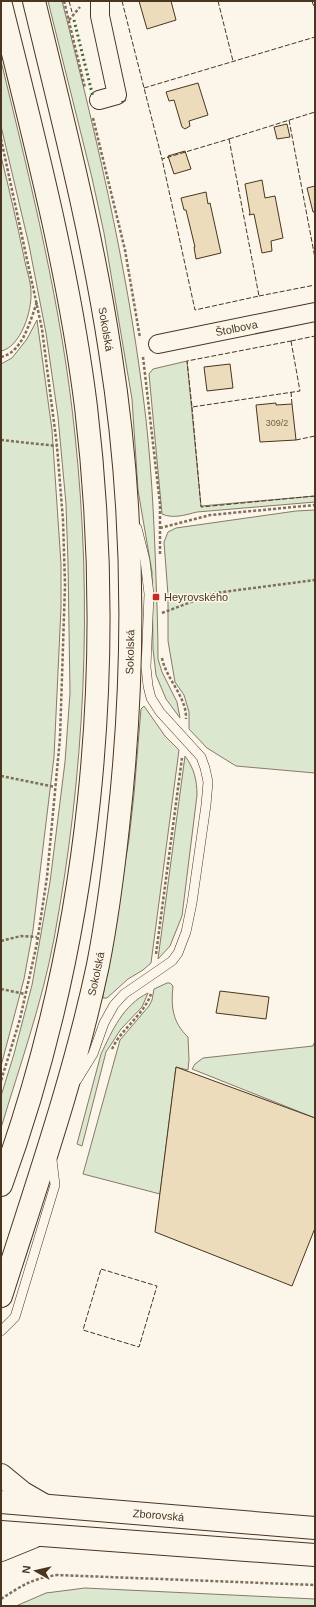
<svg xmlns="http://www.w3.org/2000/svg" width="316" height="1607" font-family="Arial,sans-serif">
<rect width="100%" height="100%" fill="#fbf6e9"/>
<!-- green -->
<g fill="#dce7d0" stroke="#887966">
<path d="M48,1h14c33,129 64,261 81,394 8,60 11,122 13,183 1,27 2,54 2,81l4,13 15,30 3,16 -14,-19 -10,-24 -3,-26 -1,-77 -14,-82 -6,-91 -28,-166 -12,-55z"/>
<path d="M1,61c30,123 61,247 74,374 18,170 10,336 -21,504 -12,64 -34,126 -53,189v-32l13,-42 18,-69 18,-103 15,-120 5,-69 -2,-130 -2,-59 -8,-87 -12,-84 -17,-88 -28,-119z"/>
<path d="M1,156c8,33 16,67 23,101 2,12 7,24 7,36 1,17 -10,54 -30,58z"/>
<path d="M37,320l15,110 9,134v44l-7,149 -21,173 -9,49 -23,87v-702l11,-6 15,-19z"/>
<path d="M187,361l14,145 114,-10v6l-118,10c-12,3 -24,7 -35,2l-13,-140 4,-5z"/>
<path d="M315,510v263l-79,-7 -29,-18 -18,-19v-17l-5,-17 -9,-13 -7,-41v-46l-4,-53 4,-10 8,-4 120,-17z"/>
<path d="M144,706l21,30 14,14 -28,213 -8,7 -15,9 -21,19h-4v-2l26,-157 5,-45 7,-85z"/>
<path d="M185,756c9,12 12,24 12,39l-15,121 -12,30 -12,13z"/>
<path d="M167,983h3l3,3c-2,20 -1,36 15,51l1,23 -1,10 -12,-3 -16,127 -77,-20 37,-134 29,-34 3,-6 2,-11z"/>
<path d="M148,993l-6,14 -21,22 -15,23 -24,94 -5,-2 24,-90c11,-23 22,-49 47,-61z"/>
<path d="M315,1041v77l-123,-49 3,-5 8,-6 110,-12z"/>
<path d="M85,1588l230,11v7h-299l30,-13z"/>
</g>
<!-- building -->
<g fill="#ecdcbc" stroke="#4a3520">
<path d="M139,1h32l5,19 -29,9z"/>
<path d="M198,83l10,32 -19,6 1,5 -5,3 -3,-2 -8,-27 -5,1 -3,-9z"/>
<path d="M287,124l3,13 -13,2 -3,-12z"/>
<path d="M185,151l6,18 -17,5 -6,-18z"/>
<path d="M262,180l3,18 10,-2 8,42 -12,3 1,10 -10,2 -8,-39 -5,1 1,-2 -5,-29z"/>
<path d="M315,186v26h-2l-6,-24z"/>
<path d="M206,192l2,12 2,-1 11,50 -25,6 -2,-12h1l-9,-37h-2l-3,-12z"/>
<path d="M230,364l3,24 -26,3 -3,-24z"/>
<path d="M276,403v2l16,-1 4,36 -36,2 -4,-37z"/>
<path d="M220,991l49,6 -3,22 -50,-6z"/>
<path d="M176,1067l139,51v110l-23,58 -137,-54z"/>
</g>
<g fill="none" stroke-linecap="round" stroke-linejoin="round">
<defs>
<g id="service">
<path d="M77,1080l16,-26 11,-31 10,-18 10,-11 48,-33 6,-8 8,-21 6,-29 14,-98 2,-23 -3,-14 -4,-11 -41,-45 -9,-14 -3,-12 -2,-19 3,-73 -4,-34 -8,-32"/>
<path d="M1,1331l14,-14 40,-132 -3,-25"/>
</g>
<g id="minor">
<path d="M99,100l18,-5 -17,-79v-15"/>
<path id="s1" d="M158,344l157,-32"/>
</g>
<g id="tertiary">
<path d="M1,1475l22,18 19,11"/>
<path id="s2" d="M1,1502l314,26"/>
<path d="M1,1532l314,23"/>
<path d="M1,1550l32,-13"/>
</g>
<g id="primary">
<path d="M1,5c33,133 68,266 85,402 31,260 5,531 -85,778"/>
<path id="s3" d="M1,1296c35,-110 73,-218 97,-331 9,-46 15,-92 20,-138 18,-158 17,-319 -8,-476 -18,-118 -48,-234 -76,-350"/>
</g>
</defs>
<!-- service casing -->
<use href="#service" stroke="#4a3520" stroke-width="10"/>
<!-- minor casing -->
<use href="#minor" stroke="#4a3520" stroke-width="20"/>
<!-- tertiary casing -->
<use href="#tertiary" stroke="#4a3520" stroke-width="24"/>
<!-- primary casing -->
<use href="#primary" stroke="#4a3520" stroke-width="24"/>
<!-- path -->
<g stroke="#7f6f5c" stroke-width="2.5" stroke-dasharray="3 2" stroke-linecap="butt">
<path d="M64,1l21,87"/>
<path d="M69,20l11,-13"/>
<path d="M93,118l32,132 15,88"/>
<path d="M1,139l41,190 15,117 6,74 2,65 -5,153 -13,139 -10,66 -17,76 -19,62"/>
<path d="M1,357c22,-5 29,-36 36,-55"/>
<path d="M143,357l17,147v51"/>
<path d="M1,440l56,6"/>
<path d="M160,528l50,-13 105,-10"/>
<path d="M162,613l53,-20 100,-13"/>
<path d="M162,658c4,21 25,39 24,61"/>
<path d="M1,776l54,11"/>
<path d="M1,941l20,-5 16,1"/>
<path d="M156,954l26,-196"/>
<path d="M1,989l24,5"/>
<path d="M112,1049c9,-20 31,-33 39,-55"/>
<path d="M1,1599c22,-14 30,-20 56,-24l258,10"/>
</g>
<!-- service -->
<use href="#service" stroke="#fbf6e9" stroke-width="9"/>
<!-- minor -->
<use href="#minor" stroke="#fbf6e9" stroke-width="18"/>
<!-- tertiary -->
<use href="#tertiary" stroke="#fbf6e9" stroke-width="22"/>
<!-- primary -->
<use href="#primary" stroke="#fbf6e9" stroke-width="22"/>
<!-- hedge -->
<path stroke="#436837" stroke-width="3" stroke-dasharray="2 3" stroke-linecap="butt" d="M74,20l19,77"/>
<!-- fence -->
<g stroke="#4a3520" stroke-width="1" stroke-dasharray="5 2" stroke-linecap="butt">
<path d="M69,1l3,11"/>
<path d="M122,1l40,158"/>
<path d="M218,1l15,60"/>
<path d="M312,1l3,9"/>
<path d="M144,88l171,-51"/>
<path d="M121,102l7,-2"/>
<path d="M289,120l26,138"/>
<path d="M229,139l30,157 -64,14 -33,-151z"/>
<path d="M229,139l86,-27"/>
<path d="M259,296l56,-11"/>
<path d="M291,341l9,50 -108,16 -5,-46z"/>
<path d="M291,341l24,-5"/>
<path d="M291,392l1,12"/>
<path d="M192,407l9,100 114,-11"/>
<path d="M296,440l19,-4"/>
<path d="M101,1269l56,17 -18,61 -56,-17z"/>
</g>
</g>
<!-- markers -->
<rect fill="#c62828" stroke="#fbf6e9" stroke-width="1.5" x="152" y="593" width="8" height="8" rx="2"/>
<g text-anchor="middle" dominant-baseline="central" stroke-width="3" stroke-linejoin="round" paint-order="stroke">
<!-- number labels -->
<g font-size="9" fill="#725f47">
<text x="277" y="423">309/2</text>
</g>
<!-- street labels -->
<g font-size="11" fill="#4a3520" stroke="#fbf6e9">
<text stroke="none"><textPath href="#s1" startOffset="80">Štolbova</textPath></text>
<text transform="translate(106 329) rotate(80)">Sokolská</text>
<text stroke="none"><textPath href="#s3" startOffset="660">Sokolská</textPath></text>
<text stroke="none"><textPath href="#s3" startOffset="336">Sokolská</textPath></text>
<text stroke="none"><textPath href="#s2" startOffset="158">Zborovská</textPath></text>
</g>
<!-- poi labels -->
<g font-size="11" fill="#4a3520" stroke="#fbf6e9" text-anchor="start">
<text x="164" y="597">Heyrovského</text>
</g>
</g>
<!-- border -->
<rect width="316" height="1607" fill="none" stroke="#4a3520" stroke-width="4"/>
<!-- north arrow -->
<g transform="translate(36 1571) rotate(278)" stroke="#fbf6e9" stroke-width="3" paint-order="stroke">
<path d="M0-3L7 15L0 10L-7 15Z" fill="#4a3520"/>
<text y="-6" font-size="11" font-weight="bold" text-anchor="middle" fill="#4a3520">N</text>
</g>
</svg>
